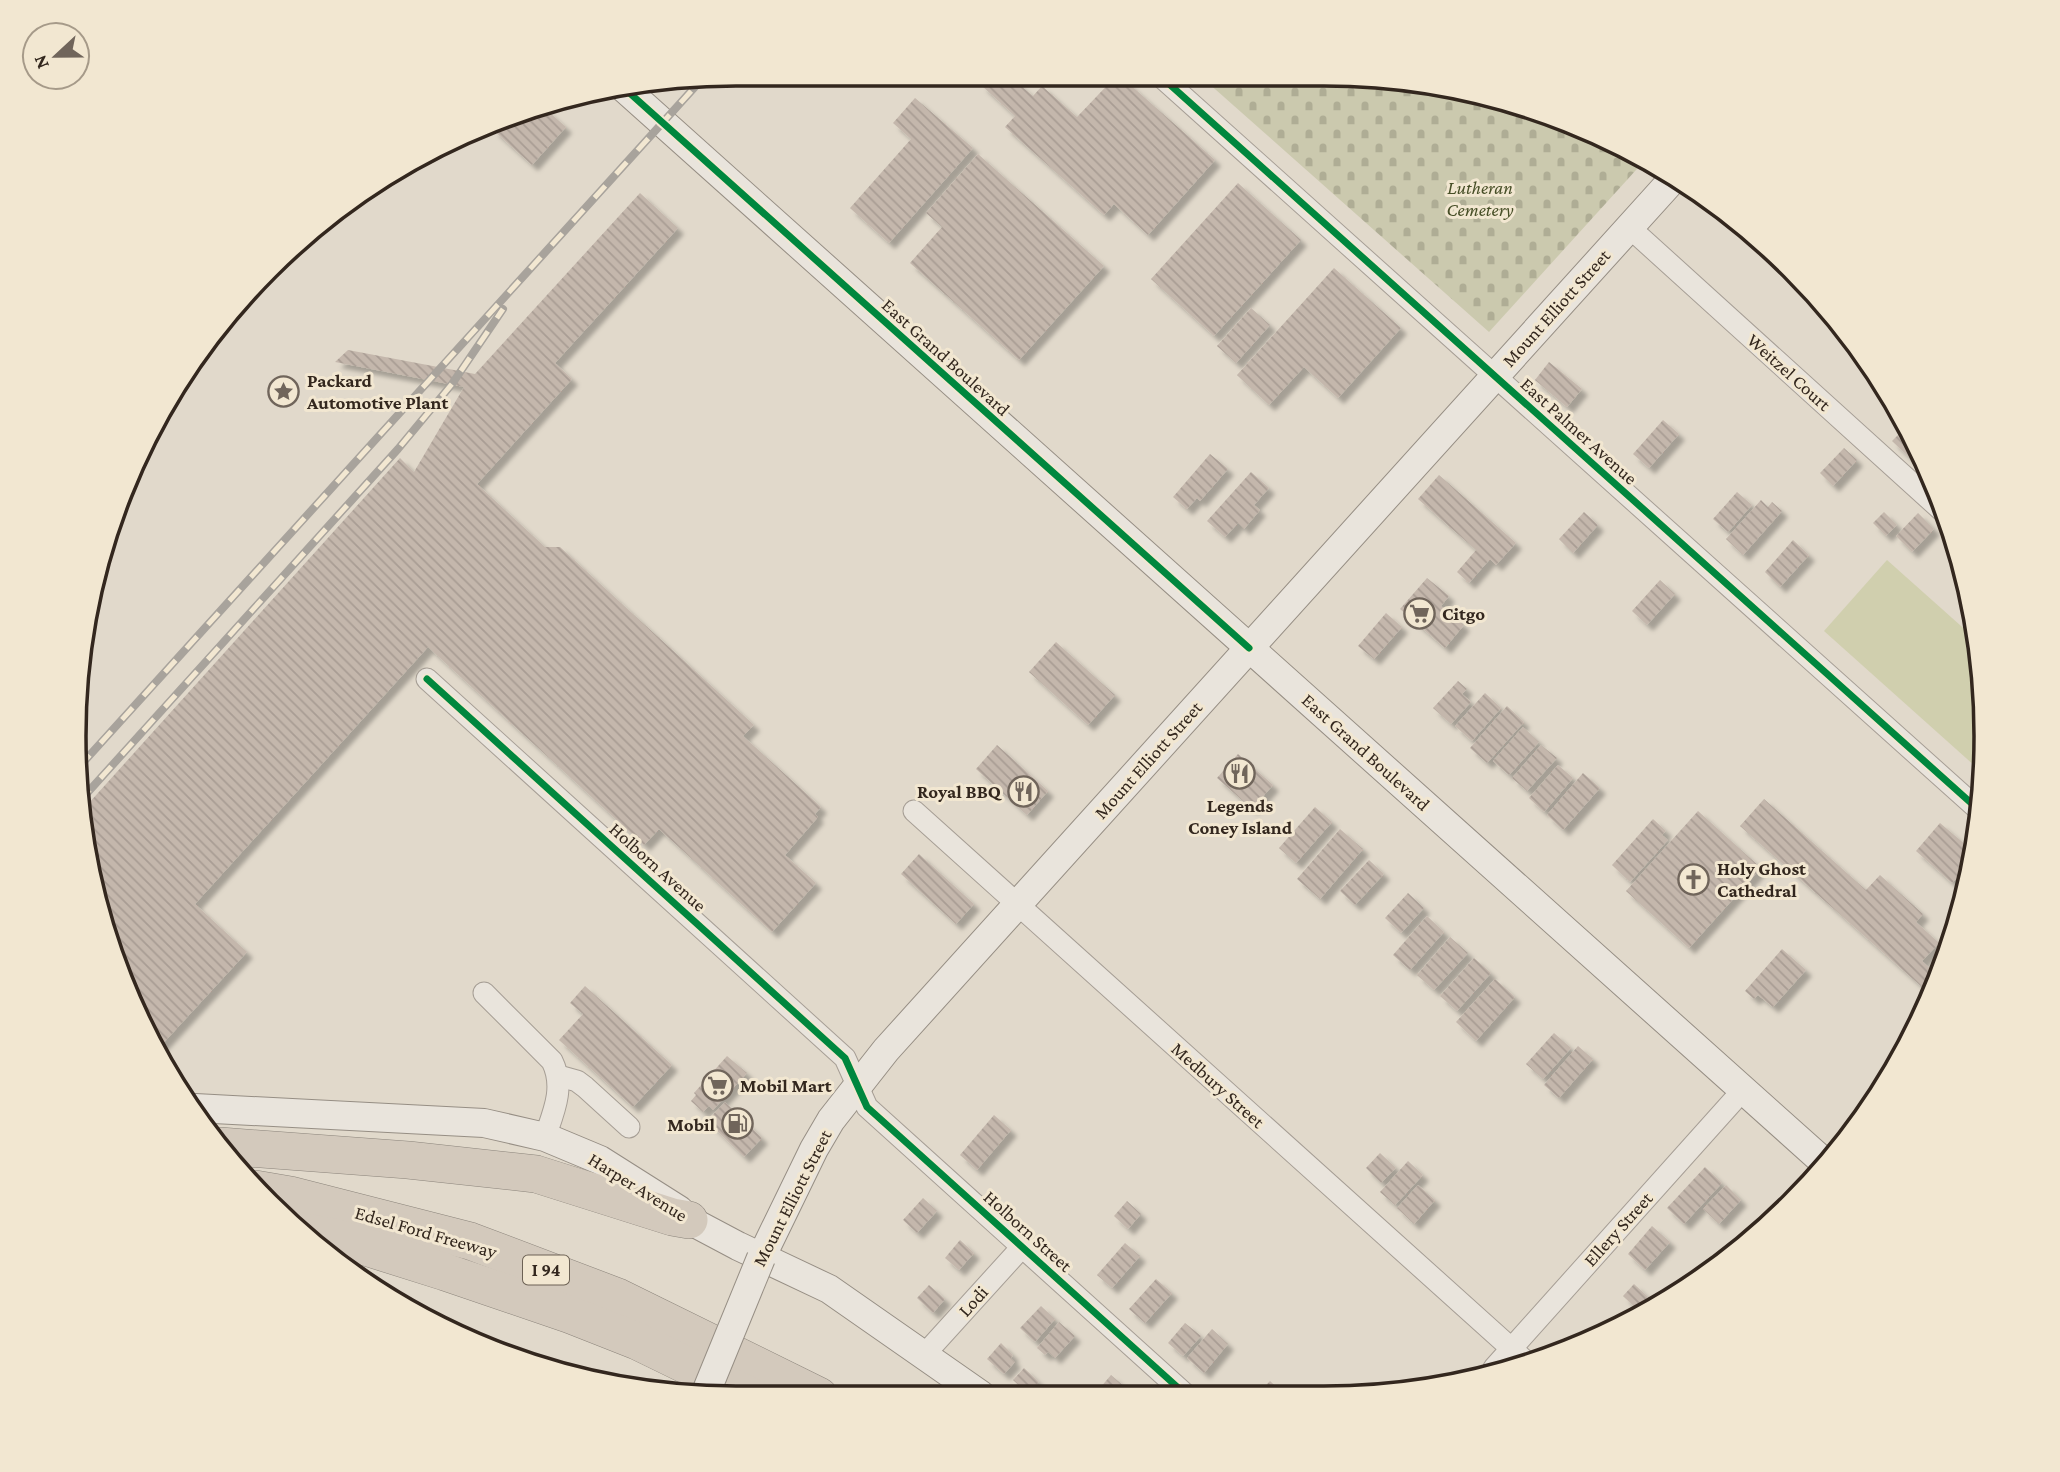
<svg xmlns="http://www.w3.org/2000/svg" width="2060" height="1472" font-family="'Crimson Pro',serif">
<defs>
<pattern id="cemetery-stones" width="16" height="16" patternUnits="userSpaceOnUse" patternTransform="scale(1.75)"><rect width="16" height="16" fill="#cbc9ae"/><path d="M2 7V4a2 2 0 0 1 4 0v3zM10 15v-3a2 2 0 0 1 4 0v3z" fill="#afad95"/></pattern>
<pattern id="building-back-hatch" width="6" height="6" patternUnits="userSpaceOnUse" patternTransform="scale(1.75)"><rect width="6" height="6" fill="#c4b7ac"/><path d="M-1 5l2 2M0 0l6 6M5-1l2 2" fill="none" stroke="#a99d94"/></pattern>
<filter id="shadow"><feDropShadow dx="6" dy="6" stdDeviation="2" flood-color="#0004"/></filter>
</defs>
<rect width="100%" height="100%" fill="#e1d9cb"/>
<!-- grass -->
<path fill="#d0cfae" d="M1887,560l92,82 6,133 -161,-144z"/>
<!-- cemetery -->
<path fill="url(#cemetery-stones)" d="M1198,74h126l130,12 192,73 -157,173z"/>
<!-- building -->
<g fill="url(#building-back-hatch)" filter="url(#shadow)">
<path d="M992,74h15l26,22 9,-10 35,31 41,-43 97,86 -67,75 -34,-31 -10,11 -99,-88 10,-11 -34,-31z"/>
<path d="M915,98l58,50 -84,95 -39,-35 61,-69 -18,-16z"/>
<path d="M542,106l24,21 -34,38 -40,-36z"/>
<path d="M978,154l126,112 -85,94 -109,-97 32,-36 -16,-14z"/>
<path d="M1238,183l63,57 -87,96 -63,-57z"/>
<path d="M640,193l38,35 -123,135 17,16 -95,105 68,63h15l194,178 -11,11 78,71 -6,7 3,3 -33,38 31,28 -44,49 -113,-103 -15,16 -216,-198 -233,257 52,48 -91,99 -14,-22 -63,-206v-9l321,-356 14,14 50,-85 -129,-25 13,-12 127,24z"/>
<path d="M1334,268l67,60 -63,70 -34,-31 -35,38 -32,-30z"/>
<path d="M1251,308l19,17 -34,38 -19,-17z"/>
<path d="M1549,362l33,27 -15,18 -32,-27z"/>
<path d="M1663,420l16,14 -30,34 -16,-14z"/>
<path d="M1907,426l11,23 -9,8 -17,-16z"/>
<path d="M1844,448l13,12 -24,26 -13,-13z"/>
<path d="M1210,454l18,15 -28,32 -3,-3 -10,11 -14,-12z"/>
<path d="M1251,472l18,16 -15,17 6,5 -16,19 -6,-6 -13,14 -18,-16z"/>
<path d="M1439,475l77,68 -20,22 -6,-6 -21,24 -12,-11 19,-22 -58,-51z"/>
<path d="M1737,492l15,13 -24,27 -15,-13z"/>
<path d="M1761,500l7,7 4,-5 10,9 -39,44 -17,-16z"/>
<path d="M1584,512l14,13 -25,28 -14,-14z"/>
<path d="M1884,512l13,13 -11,11 -13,-13z"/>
<path d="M1918,513l16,16 -22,23 -16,-16z"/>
<path d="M1793,540l16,15 -29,32 -15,-15z"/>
<path d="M1427,578l22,18 -8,10 23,19 -19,23 -45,-39z"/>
<path d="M1660,580l15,14 -28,31 -15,-14z"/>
<path d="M1386,613l16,14 -28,32 -16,-13z"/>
<path d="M1056,642l59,53 -27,30 -59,-53z"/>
<path d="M1458,681l9,8 -5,5 9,8 -20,22 -18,-16z"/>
<path d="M1485,693l16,15 -29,33 -17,-15z"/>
<path d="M1507,706l17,16 -37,41 -17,-15z"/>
<path d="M1523,727l16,15 -30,33 -16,-14z"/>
<path d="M997,745l51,46 -21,24 -51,-46z"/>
<path d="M1541,745l16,13 -30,33 -15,-13z"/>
<path d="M1238,754l35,31 -21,24 -35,-31z"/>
<path d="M1558,765l15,13 -29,34 -15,-14z"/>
<path d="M1583,773l17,15 -37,42 -16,-15z"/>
<path d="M1764,799l102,91 14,-15 43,39 -7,8 23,21 -17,18 16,15 -7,19 -191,-169z"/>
<path d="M1315,807l17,15 -36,41 -17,-15z"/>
<path d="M1698,811l63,57 -72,80 -63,-57z"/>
<path d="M1653,819l13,12 -4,4 6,5 -38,42 -18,-17z"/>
<path d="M1940,823l33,28 -1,10 -20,22 -36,-32z"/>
<path d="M1340,829l23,20 -43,50 -23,-20z"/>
<path d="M919,854l55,50 -18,20 -55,-50z"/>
<path d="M1369,860l15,14 -29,31 -15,-14z"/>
<path d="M1408,893l16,15 -23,25 -16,-15z"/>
<path d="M1427,916l17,16 -34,38 -17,-15z"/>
<path d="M1450,937l18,16 -34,37 -17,-15z"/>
<path d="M1782,949l24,21 -33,37 -15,-12 -4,4 -9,-8z"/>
<path d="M1474,958l17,15 -34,38 -17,-15z"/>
<path d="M1495,979l20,18 -39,44 -20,-19z"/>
<path d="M585,986l87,79 -39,42 -74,-67 24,-26 -13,-11z"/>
<path d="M1554,1033l17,15 -28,31 -17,-15z"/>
<path d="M1578,1046l15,13 -34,39 -15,-13z"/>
<path d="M727,1056l20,17 -34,37 -4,-4 -6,6 -12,-11 5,-6 -2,-2z"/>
<path d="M725,1102l37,36 -18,19 -37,-36z"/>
<path d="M994,1115l17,15 -34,40 -17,-15z"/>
<path d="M1380,1153l16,15 -15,15 -15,-15z"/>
<path d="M1408,1161l15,14 -28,30 -15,-13z"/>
<path d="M1705,1167l17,16 -38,41 -17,-16z"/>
<path d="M1418,1185l17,15 -21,24 -17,-16z"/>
<path d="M1726,1185l15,15 -22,24 -16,-15z"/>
<path d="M923,1198l14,13 -20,22 -14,-13z"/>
<path d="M1127,1201l14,13 -13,15 -14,-13z"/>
<path d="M1652,1226l18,16 -25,28 -17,-16z"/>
<path d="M960,1240l14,13 -15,17 -14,-12z"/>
<path d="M1125,1243l15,13 -28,32 -15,-13z"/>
<path d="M1156,1279l16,14 -27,30 -16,-14z"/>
<path d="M1634,1284l14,13 -11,12 -14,-13z"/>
<path d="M929,1285l16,14 -12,14 -16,-15z"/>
<path d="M1041,1306l14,13 -20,23 -15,-14z"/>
<path d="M1059,1322l16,14 -20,22 -7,-6 -3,3 -8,-7z"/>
<path d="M1185,1323l16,13 -18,20 -15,-13z"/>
<path d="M1212,1329l16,15 -24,29 -17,-15z"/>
<path d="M1001,1343l12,12 -2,3 4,4 -11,12 -17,-15z"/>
<path d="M1024,1368l15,14 -11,12 -15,-14z"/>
<path d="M1111,1375l15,13 -5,7h-27z"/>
<path d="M1270,1381l14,13h-26z"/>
</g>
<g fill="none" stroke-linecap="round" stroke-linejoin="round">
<defs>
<g id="street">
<path d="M1158,74l822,737"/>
<path d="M1629,227l319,289"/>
<path d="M427,679l418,379 22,49 318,287"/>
<path d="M914,811l609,548"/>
<path d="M484,993l68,68c13,26 2,50 -7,76"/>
<path d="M559,1076l18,5 8,6 44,40"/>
<path d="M924,1355l98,-108"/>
<path d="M1494,1368l249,-278"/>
</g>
<g id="secondary">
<path d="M624,88l1202,1076"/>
<path d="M195,1108l289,15 61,14 55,23 79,50 10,10 49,26 91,43 152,106"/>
<path d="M761,1258l53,-109 17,-29 55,-70 788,-872"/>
</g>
<g id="highway">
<path d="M220,1146l188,14 128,14 136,43 17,3"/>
<path d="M255,1189l35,6 180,46 148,56 201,99"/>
<path d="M300,1231l34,6 111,35 126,43 66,26 115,56"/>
</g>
</defs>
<!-- street casing -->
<use href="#street" stroke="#a69e95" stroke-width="23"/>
<!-- secondary casing -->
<use href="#secondary" stroke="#968e84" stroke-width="30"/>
<!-- highway casing -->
<use href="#highway" stroke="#8b847b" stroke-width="38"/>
<!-- street -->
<use href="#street" stroke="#e9e4dc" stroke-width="21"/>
<!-- secondary -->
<use href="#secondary" stroke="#e9e4dc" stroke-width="28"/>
<!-- highway -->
<use href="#highway" stroke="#d3c9bc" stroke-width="37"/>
<defs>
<g id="rail">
<path d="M79,767l624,-689"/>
<path d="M79,802l319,-353 54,-65 51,-75"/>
</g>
</defs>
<!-- rail casing -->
<use href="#rail" stroke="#a8a39c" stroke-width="8"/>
<!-- rail -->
<use href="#rail" stroke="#f2e7d1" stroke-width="5" stroke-dasharray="16" stroke-linecap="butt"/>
<defs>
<path id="secondary-bridge" d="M704,1397l57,-139"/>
</defs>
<!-- secondary-bridge casing -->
<use href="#secondary-bridge" stroke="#968e84" stroke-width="30" stroke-linecap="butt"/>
<!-- secondary-bridge -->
<use href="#secondary-bridge" stroke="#e9e4dc" stroke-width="28"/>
<defs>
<g id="cycleway">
<path d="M1158,74l822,737"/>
<path d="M624,88l625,560"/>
<path d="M427,679l418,379 22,49 318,287"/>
</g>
</defs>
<!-- cycleway casing -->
<use href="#cycleway" stroke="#f2e7d1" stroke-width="11"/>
<!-- cycleway -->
<use href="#cycleway" stroke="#00873e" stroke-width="7"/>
</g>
<!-- icons -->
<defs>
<symbol id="sight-ring" viewBox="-11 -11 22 22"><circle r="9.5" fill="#f2e7d1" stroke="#70655b" stroke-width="1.5"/><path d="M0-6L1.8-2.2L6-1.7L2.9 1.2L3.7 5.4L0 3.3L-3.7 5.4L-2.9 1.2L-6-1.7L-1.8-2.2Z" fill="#70655b"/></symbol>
<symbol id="supermarket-ring" viewBox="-11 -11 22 22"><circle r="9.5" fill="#f2e7d1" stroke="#70655b" stroke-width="1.5"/><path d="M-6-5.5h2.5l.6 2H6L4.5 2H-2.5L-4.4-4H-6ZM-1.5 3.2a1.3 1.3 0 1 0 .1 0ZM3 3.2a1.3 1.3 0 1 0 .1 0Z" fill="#70655b"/></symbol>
<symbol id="restaurant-ring" viewBox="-11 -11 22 22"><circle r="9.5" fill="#f2e7d1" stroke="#70655b" stroke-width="1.5"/><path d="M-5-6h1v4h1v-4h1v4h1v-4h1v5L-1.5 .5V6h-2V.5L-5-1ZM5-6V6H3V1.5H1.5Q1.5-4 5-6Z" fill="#70655b"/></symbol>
<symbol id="church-ring" viewBox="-11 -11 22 22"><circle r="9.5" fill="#f2e7d1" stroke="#70655b" stroke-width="1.5"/><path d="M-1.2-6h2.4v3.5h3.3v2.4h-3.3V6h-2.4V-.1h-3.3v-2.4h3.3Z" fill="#70655b"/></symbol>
<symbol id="fuel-ring" viewBox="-11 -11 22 22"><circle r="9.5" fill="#f2e7d1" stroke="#70655b" stroke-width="1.5"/><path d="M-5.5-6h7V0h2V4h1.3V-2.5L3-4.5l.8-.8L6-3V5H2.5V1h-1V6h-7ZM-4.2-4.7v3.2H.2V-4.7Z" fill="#70655b"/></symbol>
</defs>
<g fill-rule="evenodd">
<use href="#sight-ring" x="266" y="374" width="35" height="35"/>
<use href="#supermarket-ring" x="1402" y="596" width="35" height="35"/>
<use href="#restaurant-ring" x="1222" y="756" width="35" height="35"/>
<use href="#restaurant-ring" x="1006" y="774" width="35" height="35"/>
<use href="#church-ring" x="1676" y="862" width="35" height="35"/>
<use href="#supermarket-ring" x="700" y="1068" width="35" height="35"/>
<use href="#fuel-ring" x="720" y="1106" width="35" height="35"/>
</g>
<g text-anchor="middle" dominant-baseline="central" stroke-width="6" stroke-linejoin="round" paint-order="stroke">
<!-- shield labels -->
<rect fill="#f2e7d1" stroke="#6c6154" stroke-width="2" x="523" y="1255.5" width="46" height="29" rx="5"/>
<g font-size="18" font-weight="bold" fill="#33271e">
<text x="546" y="1270">I 94</text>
</g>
<!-- park labels -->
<g font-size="19" font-style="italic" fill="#464e26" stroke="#f2e7d1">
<text x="1480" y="187">Lutheran<tspan x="1480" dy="22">Cemetery</tspan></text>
</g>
<!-- street labels -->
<g font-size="19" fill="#33271e" stroke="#f2e7d1">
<text transform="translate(1556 308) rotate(-48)">Mount Elliott Street</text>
<text transform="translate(946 357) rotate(42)">East Grand Boulevard</text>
<text transform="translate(1789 372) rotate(42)">Weitzel Court</text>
<text transform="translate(1579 431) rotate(42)">East Palmer Avenue</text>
<text transform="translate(1366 752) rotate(42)">East Grand Boulevard</text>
<text transform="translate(1148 760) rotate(-48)">Mount Elliott Street</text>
<text transform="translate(658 867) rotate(42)">Holborn Avenue</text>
<text transform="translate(1218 1085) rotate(42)">Medbury Street</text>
<text transform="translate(638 1187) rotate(32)">Harper Avenue</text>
<text transform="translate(792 1198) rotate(-63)">Mount Elliott Street</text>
<text transform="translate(1618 1229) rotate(-48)">Ellery Street</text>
<text transform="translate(1028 1231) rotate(42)">Holborn Street</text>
<text transform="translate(426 1232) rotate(16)">Edsel Ford Freeway</text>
<text transform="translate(973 1301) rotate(-48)">Lodi</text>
</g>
<!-- poi labels -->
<g font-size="19" font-weight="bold" fill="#33271e" stroke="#f2e7d1" text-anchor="start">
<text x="307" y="380">Packard<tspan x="307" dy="22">Automotive Plant</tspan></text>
<text x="1442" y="613">Citgo</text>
<text x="1001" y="791" text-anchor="end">Royal BBQ</text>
<text x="1240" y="805" text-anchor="middle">Legends<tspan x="1240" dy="22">Coney Island</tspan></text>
<text x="1717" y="868">Holy Ghost<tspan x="1717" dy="22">Cathedral</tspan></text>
<text x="740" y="1085">Mobil Mart</text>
<text x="715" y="1124" text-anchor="end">Mobil</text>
</g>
</g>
<!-- crop -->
<path d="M0 0H2060V1472H0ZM736 86H1324A650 650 0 0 1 1974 736V736A650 650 0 0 1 1324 1386H736A650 650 0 0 1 86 736V736A650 650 0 0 1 736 86Z" fill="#f2e7d1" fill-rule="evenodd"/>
<path fill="none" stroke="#33271e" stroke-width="3.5" d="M736 86H1324A650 650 0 0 1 1974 736V736A650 650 0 0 1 1324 1386H736A650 650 0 0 1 86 736V736A650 650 0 0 1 736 86Z"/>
<!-- north arrow -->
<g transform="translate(56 56) rotate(248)"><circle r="33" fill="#f2e7d1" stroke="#a69a89" stroke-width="2"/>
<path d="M0-5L12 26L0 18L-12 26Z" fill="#70655b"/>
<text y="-10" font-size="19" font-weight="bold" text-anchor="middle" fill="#33271e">N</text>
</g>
</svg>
